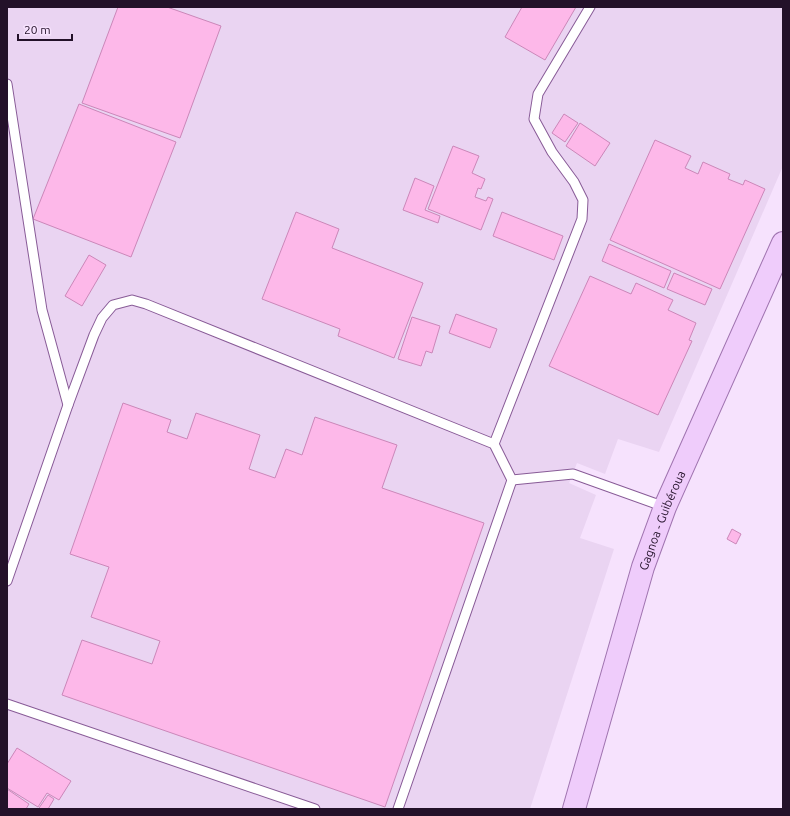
<svg xmlns="http://www.w3.org/2000/svg" width="790" height="816" font-family="Ubuntu,sans-serif">
<rect width="100%" height="100%" fill="#f6e2fd"/>
<!-- built -->
<path fill="#ead4f2" d="M7,7h776v159l-124,286 -41,-13 -13,35 -28,-11 -8,20 27,12 -16,43 34,11 -84,260h-523z"/>
<!-- building -->
<g fill="#fdb8e9" stroke="#cb87b9">
<path d="M118,7h49l54,19 -41,112 -98,-35z"/>
<path d="M522,7h54l-31,53 -40,-23z"/>
<path d="M79,104l97,38 -45,115 -98,-38z"/>
<path d="M564,114l14,9 -13,19 -13,-9z"/>
<path d="M580,123l30,20 -15,23 -29,-20z"/>
<path d="M655,140l36,16 -6,12 13,6 5,-12 27,12 -2,5 15,6 2,-5 20,9 -45,100 -110,-49z"/>
<path d="M453,146l26,10 -7,17 13,6 -4,10 -3,-1 -3,9 11,4 2,-4 5,2 -12,31 -53,-21z"/>
<path d="M415,178l19,8 -9,24 15,6 -2,7 -35,-13z"/>
<path d="M296,212l43,17 -7,19 91,35 -29,75 -56,-22 2,-7 -78,-30z"/>
<path d="M502,212l61,24 -9,24 -61,-24z"/>
<path d="M609,244l62,27 -7,17 -62,-27z"/>
<path d="M89,255l17,10 -24,41 -17,-10z"/>
<path d="M674,273l38,16 -7,16 -38,-16z"/>
<path d="M590,276l41,18 5,-11 37,17 -5,10 28,13 -7,17 3,1 -34,74 -109,-49z"/>
<path d="M456,314l41,15 -7,19 -41,-15z"/>
<path d="M412,317l28,9 -8,27 -6,-2 -5,15 -23,-7z"/>
<path d="M123,403l48,17 -4,12 20,7 9,-26 64,22 -11,34 26,9 11,-29 16,6 13,-38 82,28 -15,43 102,35 -99,284 -323,-112 20,-55 70,24 8,-23 -69,-24 18,-50 -39,-13z"/>
<path d="M732,529l9,5 -5,10 -9,-5z"/>
<path d="M17,748l54,33 -12,19 -12,-7 -9,14 -31,-19v-24z"/>
<path d="M7,789l22,15 -3,5h-19z"/>
<path d="M48,795l6,4 -6,10h-7l-2,-1z"/>
</g>
<g fill="none" stroke-linecap="round" stroke-linejoin="round">
<defs>
<g id="lane">
<path d="M7,84l35,226 26,95"/>
<path d="M494,444l88,-225 1,-19 -9,-18 -22,-30 -18,-33 4,-25 52,-87"/>
<path d="M7,581l61,-176 26,-70 8,-17 11,-13 19,-5 14,4 348,140 18,36 61,-6 92,33"/>
<path d="M7,704l308,105"/>
<path d="M398,809l114,-329"/>
</g>
<g id="primary">
<path id="s1" d="M574,809l69,-242 22,-60 118,-264"/>
</g>
</defs>
<!-- lane casing -->
<use href="#lane" stroke="#885b97" stroke-width="11"/>
<!-- primary casing -->
<use href="#primary" stroke="#a074b0" stroke-width="24"/>
<!-- lane -->
<use href="#lane" stroke="#fff" stroke-width="9"/>
<!-- primary -->
<use href="#primary" stroke="#efccfb" stroke-width="22"/>
</g>
<g text-anchor="middle" dominant-baseline="central" stroke-width="3" stroke-linejoin="round" paint-order="stroke">
<!-- street labels -->
<g font-size="12" fill="#231129" stroke="#f6e2fd">
<text stroke="none"><textPath href="#s1" startOffset="302">Gagnoa - Guibéroua</textPath></text>
</g>
</g>
<!-- border -->
<rect width="790" height="816" fill="none" stroke="#231129" stroke-width="16"/>
<!-- scale -->
<path d="M18 34v6h54v-6" fill="none" stroke="#231129" stroke-width="2"/>
<text x="24" y="34" font-size="12" fill="#231129" stroke="#f6e2fd" stroke-width="3" paint-order="stroke">20 m</text>
</svg>
